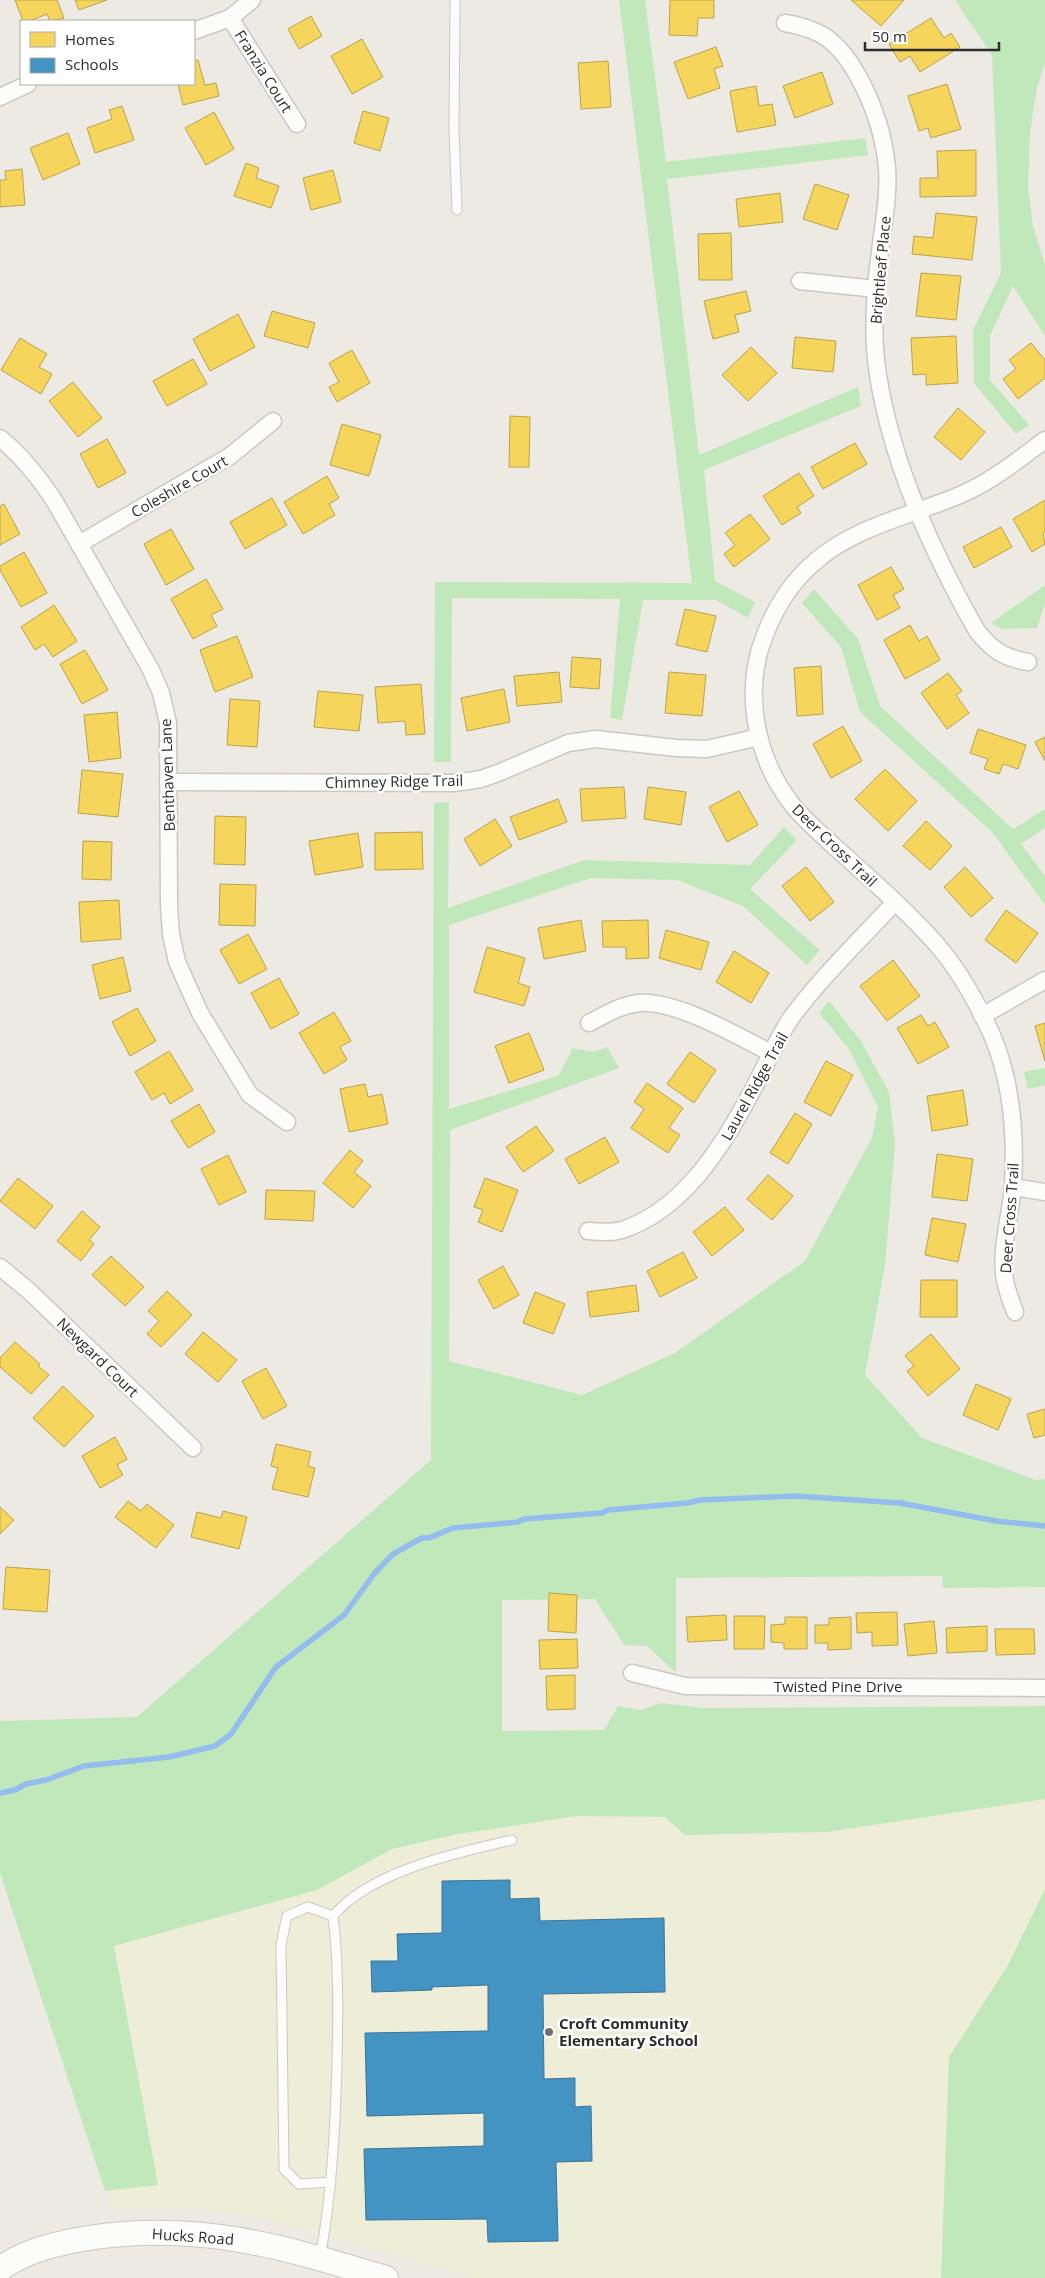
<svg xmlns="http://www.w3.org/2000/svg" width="1045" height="2278" font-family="'Open Sans',sans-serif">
<rect width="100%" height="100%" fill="#eceae2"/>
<!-- education -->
<path fill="#eeedd7" d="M1045,1726v552h-572l-210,-60 -57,-8h-94l-112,-337v-131l429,-11z"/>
<!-- green -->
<g fill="#c1e8ba">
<path d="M619,0h26l21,162 199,-24 3,17 -201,24 32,276 159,-68 3,19 -157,64 11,111 40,21 -7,16 -32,-18h-73l-21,120 -12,-2 10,-119 -168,-1 -1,164h-17l1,-180 257,1z"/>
<path d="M955,0h90v63l-8,25 -7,44 -2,56 5,38 12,39v71l-32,-50 -23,50v44l39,45 -13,9 -42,-51 -1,-53 28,-57 -9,-218z"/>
<path d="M1045,585v18l-8,25 -35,1 -11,-6z"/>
<path d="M814,589l44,50 22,67 133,123 32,-20v19l-24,16 24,32v29l-52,-72 -133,-121 -19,-65 -39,-44z"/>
<path d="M449,802l-1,106 136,-48 166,5 34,-38 13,13 -47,49 70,61 -13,15 -64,-59 -66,-26 -86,-2 -142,47v184l109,-33 15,-28 20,4 14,-5 12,21 -169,62 -1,231 133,34 93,-42 130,-92 67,-123 6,-31 -29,-58 -30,-36 10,-12 32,40 28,51 6,52 -10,121 -20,110 57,63 114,42 9,-1v108l-102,1 -1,-12 -266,2v95l-29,-27 -23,-1 -29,-46 -93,1v131l102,-1 14,-24 22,4 21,-7 43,5 341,-2v93l-218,33 -142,3 -20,-18 -88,-1 -119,18 -66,15 -75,41 -203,56 44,239 -53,6 -105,-318v-152l137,-4 294,-257 3,-657z"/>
<path d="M1045,1068v17l-17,4 -4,-17z"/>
<path d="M1045,1889v389h-104l8,-221 59,-92z"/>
</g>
<!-- homes -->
<g fill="#f6d55c" stroke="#baa34e">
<path d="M15,0h42l7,18 -14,3 -3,-7 -17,7h-7z"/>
<path d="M75,0h32l-28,10z"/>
<path d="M670,0h44v18h-16l-1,18 -28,-1z"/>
<path d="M851,0h53l-23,26z"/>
<path d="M311,16l11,20 -23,13 -11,-20z"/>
<path d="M931,18l13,20 7,-5 9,14 -40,25 -10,-16 -10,6 -11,-18z"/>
<path d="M362,39l21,38 -31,17 -21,-38z"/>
<path d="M716,47l7,19 -9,3 6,19 -32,11 -14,-37z"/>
<path d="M198,60l7,25 11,-2 3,13 -36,9 -5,-21h16v-23z"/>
<path d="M608,61l3,46 -30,2 -3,-46z"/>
<path d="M822,72l11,32 -38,14 -12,-32z"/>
<path d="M947,84l14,45 -30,9 -3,-10 -9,3 -11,-35z"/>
<path d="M756,86l3,20 13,-2 4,21 -39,7 -7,-41z"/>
<path d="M122,106l12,34 -39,13 -8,-25 25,-9 -3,-9z"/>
<path d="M363,111l26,7 -9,33 -26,-8z"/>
<path d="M214,112l20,37 -28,16 -21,-37z"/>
<path d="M68,133l12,31 -37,16 -13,-32z"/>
<path d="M976,150v46l-56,1v-19h18l-1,-27z"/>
<path d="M246,163l13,5 -3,10 23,8 -8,22 -37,-12z"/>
<path d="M22,169l3,36 -25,2v-27h6l-1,-9z"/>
<path d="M333,170l8,32 -30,8 -8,-32z"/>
<path d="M815,184l34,11 -12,35 -34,-11z"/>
<path d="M780,193l3,29 -44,5 -3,-28z"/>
<path d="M936,213l41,4 -5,43 -60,-6 2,-18 19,2z"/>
<path d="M731,233l1,47h-33l-1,-46z"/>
<path d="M921,273l40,3 -5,44 -40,-4z"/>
<path d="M746,291l5,20 -16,4 4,17 -26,7 -9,-38z"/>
<path d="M272,311l43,12 -7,25 -44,-12z"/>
<path d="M238,314l17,33 -45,24 -17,-32z"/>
<path d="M956,336l2,47 -32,2v-11l-13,1 -2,-37z"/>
<path d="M795,337l41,4 -3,31 -41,-4z"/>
<path d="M20,338l27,16 -8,13 13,7 -11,20 -40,-24z"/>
<path d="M1031,343l14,17v18l-27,21 -15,-20 13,-10 -7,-9z"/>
<path d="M751,347l26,26 -29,28 -26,-26z"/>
<path d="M352,350l18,33 -33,19 -8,-15 10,-5 -10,-19z"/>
<path d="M193,359l14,25 -40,22 -14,-25z"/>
<path d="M73,382l29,36 -24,19 -29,-36z"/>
<path d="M958,408l27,24 -24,28 -27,-23z"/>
<path d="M510,416l20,1 -1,50h-20z"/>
<path d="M342,424l39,11 -12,41 -39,-11z"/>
<path d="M107,439l19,34 -28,15 -18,-34z"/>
<path d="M855,443l12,21 -44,25 -12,-22z"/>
<path d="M799,473l15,23 -17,11 4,6 -19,12 -19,-29z"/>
<path d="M327,476l12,22 -10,6 6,11 -32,19 -19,-32z"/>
<path d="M272,498l15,27 -42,24 -15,-27z"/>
<path d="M1045,500v32l-2,1 2,11 -13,8 -19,-33z"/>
<path d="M4,504l16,30 -20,11v-39z"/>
<path d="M750,514l20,25 -36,28 -10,-13 11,-9 -10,-12z"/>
<path d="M1001,527l11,20 -38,21 -11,-21z"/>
<path d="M171,529l23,40 -28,16 -22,-41z"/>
<path d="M24,552l23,41 -26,14 -21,-37v-4z"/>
<path d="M891,567l13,22 -11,6 7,13 -23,12 -19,-35z"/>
<path d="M206,579l17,30 -12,6 6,11 -24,13 -22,-40z"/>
<path d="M54,605l23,36 -24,16 -9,-13 -9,6 -14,-23z"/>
<path d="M685,609l31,7 -9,36 -31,-7z"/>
<path d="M910,625l9,16 8,-5 13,24 -35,19 -21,-39z"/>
<path d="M237,636l16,41 -38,15 -15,-42z"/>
<path d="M85,650l23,40 -26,14 -22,-40z"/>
<path d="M572,657l29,2 -2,30 -29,-2z"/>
<path d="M821,666l2,48 -26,2 -3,-48z"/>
<path d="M559,672l3,30 -45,4 -3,-30z"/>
<path d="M669,672l37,3 -4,41 -37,-3z"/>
<path d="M948,673l14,18 -6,4 13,18 -22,16 -26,-36z"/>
<path d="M421,684l4,50 -19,1 -1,-14 -27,2 -3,-36z"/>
<path d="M504,689l6,33 -43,9 -6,-33z"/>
<path d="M318,691l45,4 -4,36 -45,-4z"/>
<path d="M230,699l30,2 -3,46 -30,-2z"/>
<path d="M117,712l4,46 -32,4 -5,-47z"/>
<path d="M843,726l19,35 -31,17 -18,-34z"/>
<path d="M978,729l48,16 -8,24 -15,-5 -4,10 -15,-5 4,-10 -18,-6z"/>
<path d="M1045,737v24l-10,-19z"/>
<path d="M885,769l32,32 -29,30 -33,-32z"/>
<path d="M82,770l41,4 -5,43 -40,-4z"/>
<path d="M624,787l2,31 -44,3 -2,-32z"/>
<path d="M648,787l38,5 -5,33 -37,-6z"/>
<path d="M739,791l19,34 -31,17 -18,-35z"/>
<path d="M558,799l9,23 -48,18 -9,-23z"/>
<path d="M215,816l31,1 -1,48 -31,-1z"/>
<path d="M495,819l17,27 -32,20 -16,-27z"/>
<path d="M926,821l26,25 -22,24 -27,-24z"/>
<path d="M422,832l1,37 -48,1v-37z"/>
<path d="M358,833l5,34 -48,8 -6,-34z"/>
<path d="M83,841l29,1 -1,38 -29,-1z"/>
<path d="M806,867l28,35 -24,19 -28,-35z"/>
<path d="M965,867l28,31 -22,19 -27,-30z"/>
<path d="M220,884l36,1 -1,41 -36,-1z"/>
<path d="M119,900l2,39 -40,3 -2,-40z"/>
<path d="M1006,910l32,23 -22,30 -31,-23z"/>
<path d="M581,920l5,31 -42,8 -6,-31z"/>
<path d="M648,920l1,38 -23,1v-12h-23l-1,-26z"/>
<path d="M666,930l43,12 -8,28 -42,-12z"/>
<path d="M248,934l19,35 -28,15 -19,-34z"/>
<path d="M487,947l38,11 -7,25 12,4 -6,19 -50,-14z"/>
<path d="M734,951l35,22 -18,30 -35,-21z"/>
<path d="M123,957l8,34 -31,8 -8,-34z"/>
<path d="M893,960l27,36 -33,25 -27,-35z"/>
<path d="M279,978l20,36 -28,15 -20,-36z"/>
<path d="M137,1008l19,33 -26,15 -18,-34z"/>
<path d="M334,1012l17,29 -11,6 7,13 -23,14 -25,-41z"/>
<path d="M921,1015l7,11 7,-4 14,25 -31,17 -21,-36z"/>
<path d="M1045,1023v38l-10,-35z"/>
<path d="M529,1033l15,37 -35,13 -14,-37z"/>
<path d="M169,1051l24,39 -23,14 -6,-11 -12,7 -17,-28z"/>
<path d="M690,1052l26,18 -22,33 -27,-19z"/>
<path d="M826,1061l27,14 -22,41 -27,-14z"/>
<path d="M647,1083l36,25 -14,20 11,7 -12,18 -37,-25 13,-19 -10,-7z"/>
<path d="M365,1084l3,13 14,-3 6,30 -39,8 -9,-43z"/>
<path d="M963,1090l5,35 -36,6 -5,-35z"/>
<path d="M199,1104l16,28 -27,16 -17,-27z"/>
<path d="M795,1113l17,11 -24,40 -18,-11z"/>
<path d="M536,1126l18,25 -31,21 -17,-25z"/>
<path d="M605,1137l14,25 -40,22 -14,-25z"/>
<path d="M350,1150l13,11 -9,11 17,14 -18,22 -30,-25z"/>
<path d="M937,1154l36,5 -6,42 -35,-4z"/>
<path d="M228,1155l18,37 -27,13 -18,-36z"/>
<path d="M768,1175l25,21 -21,24 -25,-21z"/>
<path d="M18,1178l35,28 -18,23 -35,-28z"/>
<path d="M485,1178l33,12 -16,42 -24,-10 5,-12 -9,-3z"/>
<path d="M266,1190l49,1 -2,30 -48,-2z"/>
<path d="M725,1207l19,23 -32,26 -19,-24z"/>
<path d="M82,1211l18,16 -11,13 5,4 -13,17 -24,-20z"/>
<path d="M932,1218l34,6 -8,38 -33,-7z"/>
<path d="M683,1252l14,26 -37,19 -13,-26z"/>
<path d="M111,1256l33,31 -19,19 -33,-31z"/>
<path d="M503,1266l16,29 -25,14 -16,-29z"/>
<path d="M921,1280h36v37h-37z"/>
<path d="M636,1285l3,26 -49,6 -3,-25z"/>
<path d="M167,1291l25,24 -31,32 -14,-13 12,-13 -11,-10z"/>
<path d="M535,1292l30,12 -12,30 -30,-11z"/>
<path d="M203,1332l34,28 -19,22 -33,-28z"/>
<path d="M931,1334l29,35 -32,27 -21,-25 7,-5 -9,-10z"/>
<path d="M15,1342l25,22 -2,2 11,9 -18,19 -31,-27v-9z"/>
<path d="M266,1368l21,38 -24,13 -21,-38z"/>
<path d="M976,1384l35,15 -13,31 -35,-15z"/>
<path d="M63,1386l31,30 -30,31 -31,-29z"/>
<path d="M1045,1409v26l-11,3 -7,-24z"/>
<path d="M115,1437l12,22 -10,6 6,10 -23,13 -18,-32z"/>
<path d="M276,1444l35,8 -3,14 7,2 -7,29 -36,-8 6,-21 -7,-2z"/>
<path d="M128,1501l13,10 6,-7 27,21 -18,23 -41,-31z"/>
<path d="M0,1507l14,13 -14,14z"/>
<path d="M223,1511l24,6 -8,32 -48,-12 6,-25 24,6z"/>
<path d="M6,1567l44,3 -3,42 -44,-3z"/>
<path d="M549,1593l28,2 -1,38 -28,-2z"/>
<path d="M897,1612l1,33 -26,1v-14l-15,1 -1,-20z"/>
<path d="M726,1615l1,25 -39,2 -2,-25z"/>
<path d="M734,1616h31l-1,33h-30z"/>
<path d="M785,1617h22v32h-23v-6l-13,-1v-17l14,-1z"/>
<path d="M851,1617v32l-23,1v-7h-13v-18h14v-7z"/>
<path d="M934,1621l3,32 -29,3 -4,-32z"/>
<path d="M987,1626v25l-40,2 -1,-25z"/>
<path d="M995,1629h39l1,25 -39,1z"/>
<path d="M577,1639l1,29 -38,1 -1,-29z"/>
<path d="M575,1675v34l-28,1 -1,-34z"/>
</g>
<!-- schools -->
<path fill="#4393c3" stroke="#3c7496" d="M510,1880v19l29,-1 1,23 124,-3 1,74 -122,2 1,85 31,-1v29l16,-1 1,55 -36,1 2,79 -70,1 -1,-23 -121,1 -2,-71 120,-3v-33l-117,3 -2,-83 123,-2v-46l-56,2v3l-60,2 -1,-31h27l-1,-27 45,-1v-52z"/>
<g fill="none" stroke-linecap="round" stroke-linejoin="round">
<!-- stream -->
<path stroke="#94bcee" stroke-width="5.5" d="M0,1793l15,-3 11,-6 20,-4 38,-14 85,-9 46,-11 16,-12 45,-67 68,-52 30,-41 19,-20 29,-16h7l24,-10 65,-6 6,-3 78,-6 6,-3 79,-7 13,-3 95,-4 105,7 96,18 49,5"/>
<defs>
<g id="lane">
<path d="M455,0l-1,130 3,80"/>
<path d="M331,2182l-32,2 -15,-15 -3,-224 6,-29 21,-9 25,9"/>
<path d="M320,2258c12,-64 15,-128 17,-193 1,-50 2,-100 -4,-149 38,-45 123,-63 179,-76"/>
</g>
<g id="street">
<path d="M230,18l67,106"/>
<path d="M785,23c37,6 54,19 73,53 16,29 26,58 29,92 2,26 -3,51 -6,76 -6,42 -10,89 -3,131 14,89 55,179 99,256 15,19 27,27 51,31"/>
<path d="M194,31l36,-13 22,-18"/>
<path d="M0,97l28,-13"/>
<path d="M800,281l76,8"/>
<path d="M0,438c23,19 39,39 55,64l96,168 10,23 7,30 1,183 2,28 6,28 23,51 50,82 37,27"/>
<path d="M79,544l151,-88 43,-35"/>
<path d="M168,782l286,1 27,-4 17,-6 70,-30 28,-4 80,9 31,1 52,-12"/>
<path d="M982,1016l63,-36"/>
<path d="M589,1023c16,-8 31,-18 50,-20 37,-3 99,33 132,50"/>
<path d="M1013,1187l32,5"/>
<path d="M588,1231c12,1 23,2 34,-1 61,-20 100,-83 128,-135 14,-25 25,-53 41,-77 31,-42 69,-78 104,-116"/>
<path d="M0,1267l29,24 164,157"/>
<path d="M1015,1312c-4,-12 -10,-25 -11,-38 -3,-29 7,-60 9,-89 3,-51 -1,-103 -21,-150 -16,-35 -36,-71 -63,-99 -29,-32 -62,-60 -94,-89 -15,-14 -32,-28 -44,-44 -33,-43 -46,-102 -31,-154 11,-35 29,-66 57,-89 40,-34 96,-45 143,-65 31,-13 58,-35 85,-55"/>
<path d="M632,1673l53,13 360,2"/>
</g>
<path id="secondary" d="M0,2269c26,-19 58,-26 89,-31 110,-17 194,9 297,40"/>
</defs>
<!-- lane casing -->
<use href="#lane" stroke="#c9c8c7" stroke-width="11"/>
<!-- street casing -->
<use href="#street" stroke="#c9c8c7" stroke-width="19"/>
<!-- secondary casing -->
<use href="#secondary" stroke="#c9c8c7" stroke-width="26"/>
<!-- lane -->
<use href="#lane" stroke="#fcfcfb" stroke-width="9"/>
<!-- street -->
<use href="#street" stroke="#fcfcfb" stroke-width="16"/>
<!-- secondary -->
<use href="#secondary" stroke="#fcfcfb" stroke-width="24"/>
</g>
<!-- markers -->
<circle fill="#706f6c" stroke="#fff" stroke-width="2" cx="549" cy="2032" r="5"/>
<g text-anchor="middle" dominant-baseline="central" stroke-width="5" stroke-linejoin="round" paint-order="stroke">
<!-- street labels -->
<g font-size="15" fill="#2d2d2d" stroke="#fff">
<text transform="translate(264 71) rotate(58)">Franzia Court</text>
<text transform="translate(880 270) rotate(-85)">Brightleaf Place</text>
<text transform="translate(179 486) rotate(-30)">Coleshire Court</text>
<text transform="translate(167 775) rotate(-92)">Benthaven Lane</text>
<text transform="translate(394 781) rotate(-1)">Chimney Ridge Trail</text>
<text transform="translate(835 845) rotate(44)">Deer Cross Trail</text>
<text transform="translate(754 1086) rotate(-61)">Laurel Ridge Trail</text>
<text transform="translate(1009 1218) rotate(-86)">Deer Cross Trail</text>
<text transform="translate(98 1357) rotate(44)">Newgard Court</text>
<text x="838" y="1686">Twisted Pine Drive</text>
<text transform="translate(193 2236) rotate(4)">Hucks Road</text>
</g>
<!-- poi labels -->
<g font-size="15" font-weight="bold" fill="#2d2d2d" stroke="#fff" text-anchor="start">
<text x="559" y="2023">Croft Community<tspan x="559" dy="17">Elementary School</tspan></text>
</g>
</g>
<!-- legend -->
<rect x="20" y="20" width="175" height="65" fill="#ffffff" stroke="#ababab"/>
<rect x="30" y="32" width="25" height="15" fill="#f6d55c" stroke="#ababab"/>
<text x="65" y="45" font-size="15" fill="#2d2d2d">Homes</text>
<rect x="30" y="58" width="25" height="15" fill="#4393c3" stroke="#ababab"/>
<text x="65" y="70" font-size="15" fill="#2d2d2d">Schools</text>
<!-- scale -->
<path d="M865 42v8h134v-8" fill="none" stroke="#2d2d2d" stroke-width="2.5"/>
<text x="872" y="42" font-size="15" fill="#2d2d2d" stroke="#ffffff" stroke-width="4" paint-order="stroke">50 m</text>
</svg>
